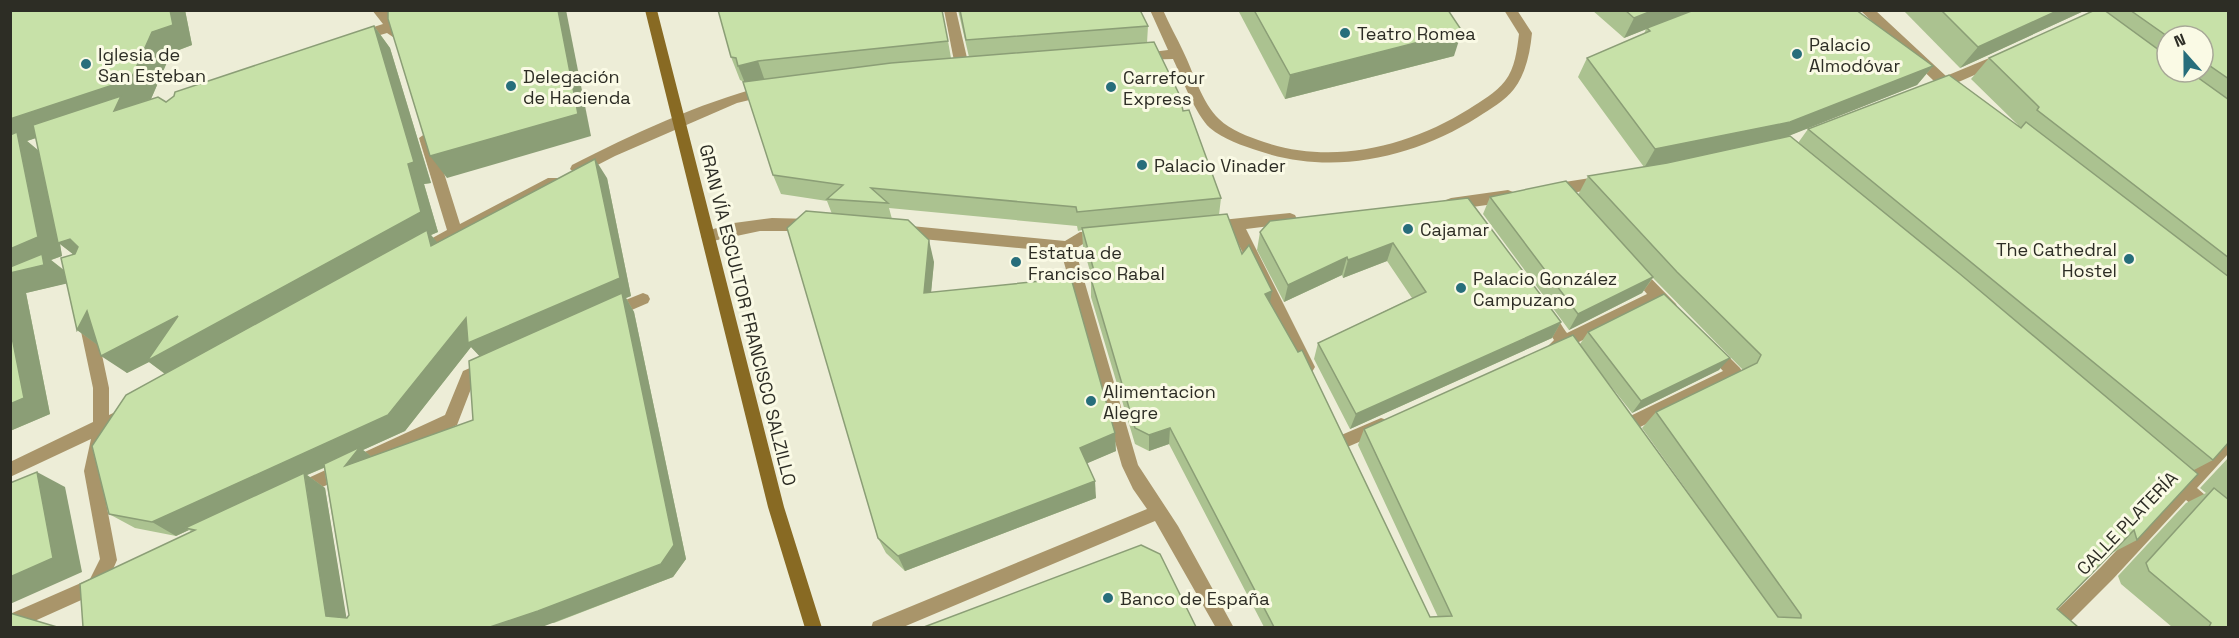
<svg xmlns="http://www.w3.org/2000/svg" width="2239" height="638" font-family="'Space Grotesk',sans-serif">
<rect width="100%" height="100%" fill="#ededd7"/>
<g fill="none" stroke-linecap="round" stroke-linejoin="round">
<!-- street -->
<g fill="#a9956a" fill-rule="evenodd">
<path d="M372,10h14l9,11 34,-11h23l-1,3 -52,16 -1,6 -5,2 -6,-4 -30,9 -5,-2 -1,-3 1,-3 31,-10z"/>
<path d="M944,10h12l14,61 -2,4 -5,1 -7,-5z"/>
<path d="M1150,10h13c6,14 14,28 20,41 10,20 19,52 36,68 11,11 30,18 45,23 69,23 144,5 205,-33 12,-8 27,-16 36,-28 10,-13 12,-31 14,-47l-15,-24h13l15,23c-2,20 -6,40 -18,56 -9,12 -24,20 -36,28 -65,41 -145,59 -219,34 -16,-5 -36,-12 -49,-23 -15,-14 -28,-50 -37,-69l-36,1 -2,-3 2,-3 31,-4z"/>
<path d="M1860,10h15l71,66 53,-22 7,5 -2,3 -50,22 3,4 -2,4 -5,1 -8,-4 -7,2 -5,-1 -2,-4 6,-5z"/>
<path d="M765,86l7,5 -2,4 -33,8 -122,53 -33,17 -5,2 -7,-6 2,-4c61,-31 127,-62 193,-79z"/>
<path d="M426,133l7,5 27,86 88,-46h10l2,4 -2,4 -132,69h-10l-2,-4 2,-4 31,-17 -28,-92z"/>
<path d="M1603,176l5,2 2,4 -2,4 -5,2 -51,8 -5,-2 -2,-4 2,-4 5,-2z"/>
<path d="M1508,190l5,2 2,4 -2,4 -5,2 -57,8 -5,-2 -2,-4 2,-4 5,-2z"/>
<path d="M1290,213l5,2 2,4 -2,4 -49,6 69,138 -3,5 -5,2 -5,-2 -70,-141h-25l-2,-4 2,-4 5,-2z"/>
<path d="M772,218l40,1 5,2 2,4 -2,4 -5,2h-52l-52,11 -5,-2 -2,-4 2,-4 31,-9z"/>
<path d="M901,225l164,16 15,-9h27l2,4 -2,4 -24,4 -8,5 63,216 40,61 56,102h-18l-61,-107 -254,107h-30l2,-6 274,-113 -14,-20 -11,-23 -61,-214 -160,-15 -5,-2 -2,-4 2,-4z"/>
<path d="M1634,264l5,2 37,38 2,5 -2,5c-9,3 -13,-4 -20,-11l-81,41 8,12 -3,5c-10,3 -13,-3 -18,-11l-6,3 -5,-2 -3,-5 6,-6 -16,-25 2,-5c13,-4 20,14 27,23l80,-39 -20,-24 2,-4z"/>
<path d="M643,293l5,2 2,4 -2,4 -35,15 -5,-1 -2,-5 2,-5z"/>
<path d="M87,316l5,1 3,5 14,66v27l15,-7 6,2 2,5 -2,5 -22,10 -8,41 17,89 -12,28 1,40h-18v-31l-69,31h-9v-14l80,-35 10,-20 -16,-88 7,-32 -81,38v-15l83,-40v-34l-14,-66 3,-5z"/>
<path d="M1711,342l5,2 24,24 3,5 -3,5 -106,52 -6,2 -6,-2 -2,-5 2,-5 101,-49 -20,-22 3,-5z"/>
<path d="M486,361l5,2 3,5 -3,5 -17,8 -17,44 -152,70 -6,3 -6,-3 -2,-5 2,-5 152,-70 18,-44z"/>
<path d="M1381,418l6,2 2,5 -2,5 -42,18 -6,-2 -2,-5 2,-5z"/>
<path d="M2228,436v18l-31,34 31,27v18l-6,-2 -36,-31 -73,79 -49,49h-21l2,-6 56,-55 73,-78 -13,-14 2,-5 6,-2 16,10 37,-40z"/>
</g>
<!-- secondary -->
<path fill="#886a23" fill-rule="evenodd" d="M645,10h12l127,497 38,121h-17l-37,-121z"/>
</g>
<!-- wall -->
<g fill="#abc290" fill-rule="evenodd">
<path d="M16,10h169l7,35 -21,8 -20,46 15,3 208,-76 16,22 41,135 -7,1 14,48 -7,3 6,8 170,-65 24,118 -5,2 8,14 52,247 -13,18 -119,46 -471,4 108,-96 -2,-1 -13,6 -41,-8 -26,-14 56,-140 -16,-12 -22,11 -29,-28 -21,-15 -10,-47 -41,10 24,121 -40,17v-419zM36,138l2,12 -11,-9zM60,244l13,10 -9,16 -13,-10 11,-4zM471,347l9,9 -7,64 -101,37 -9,-7 42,-19zM324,468l25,147 -3,3 -21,-130 -18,-13z"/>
<path d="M958,10h182l8,16 -1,17 36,68 38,87 -2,17 51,87 160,315h8l-80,-172 6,-16 216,-85 8,-12 131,38 -87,43 -40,-51 116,158 -66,-92 14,-16 87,-42 -90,-92 -11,15 -73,37 -86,-116 7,-17 88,-2 10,-19 56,-9 -66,-90 9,-19 57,-24 2,-5 -22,9 -32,-28h264l77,56 -16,19 -132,52 13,6 10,-14 210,-4 -47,-46 18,-21 117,-46 1,-2h122v432l-16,18 -19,10 -57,70 -25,13 -55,56 21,18h-814l-95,-183 -20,7 -14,-7 -44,-147v-18l1,-1 -9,-31 -1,-17 -4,1 -1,-5 -188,-18 3,11 42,43 -3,30 185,159 -29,12 9,35 -191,73 -19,-18 -8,-15 -46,-324 -5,-13 -46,-7 -8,-19 -29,-93 -4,-2 -9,-23 217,-16 3,17 18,-1zM2167,36h36v36h-36z"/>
<path d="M1238,10h210l6,46 -169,43z"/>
<path d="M1903,10h183l-126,58z"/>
<path d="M1468,198l93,124 -9,16 -202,91 -36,-70 4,-16 94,-45 -25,-37 -44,17 -1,-3 -58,27 -27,-52 3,-18z"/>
<path d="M2229,457v170h-57l-51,-43 -3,-8 68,-73 20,-10 -6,-5z"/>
</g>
<!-- shaded-wall -->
<g fill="#8b9e76">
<path d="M170,10h15l7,35 -21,8 -20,46 -124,42 13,11 30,87 25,20 -12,3 -23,-18 2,12 -11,4 15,12 3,11 -43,10 24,121 -40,17v-312l142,-87z"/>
<path d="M558,10h8l25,126 -144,42 -17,-22z"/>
<path d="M1654,10h41l-71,28 10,-20z"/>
<path d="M2059,10h27l-126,58 18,-21z"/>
<path d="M374,26l16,22 41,135 -7,1 14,48 -7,3 11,13 -270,131 -23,-17 -22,11 -26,-17 307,-192z"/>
<path d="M1462,31l-8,25 -169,43 5,-24z"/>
<path d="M758,61l8,23 -19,4 -9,-22z"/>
<path d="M1933,66l-16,19 -141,56 -132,27 11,-19z"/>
<path d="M595,159l12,19 24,118 -5,2 8,14 52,247 -13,18 -131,50h-52l-7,-267 -12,-13 -66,84 -42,19 17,13 -35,3 10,-12 -48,21 18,13 23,139 -22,-11 -21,-139 -120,51 4,2 -13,6 -24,-14 314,-204z"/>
<path d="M929,240l5,22 -5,52 -5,-21z"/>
<path d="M1393,243l-6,18 -44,17 5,-18z"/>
<path d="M1347,257l-5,18 -58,27 4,-17z"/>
<path d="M1653,277l-11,16 -73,37 9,-16z"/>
<path d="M1272,291l-3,18 -4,-15z"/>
<path d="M87,311l16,38 -26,-19z"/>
<path d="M1561,322l-9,16 -202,91 6,-15z"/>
<path d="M1730,358l-11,12 -87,43 9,-12z"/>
<path d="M1170,428l-1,16 -20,7v-16z"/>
<path d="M1115,433l1,18 -35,15 -1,-18z"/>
<path d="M37,472l28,15 17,85 -72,32v-27z"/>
<path d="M1095,481l1,17 -191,73 -7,-15z"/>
</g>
<!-- building -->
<g fill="#c7e1a8" stroke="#8b9e76" stroke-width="1.5">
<path d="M16,10h154l3,15 -21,7 -21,47 -121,40v-107z"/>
<path d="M388,10h170l20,104 -148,42 -42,-137z"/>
<path d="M718,10h224l6,31 -190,20 -20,5 -2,-8 -5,-1z"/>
<path d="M960,10h180l8,16 -182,14z"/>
<path d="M1254,10h194l14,21 -172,44z"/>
<path d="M1625,10h29l-20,8z"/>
<path d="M1694,10h162l77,56 -143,56 -135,27 -68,-91 63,-27 -3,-3z"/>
<path d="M1941,10h118l-81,37z"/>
<path d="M2095,10h9l63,46v16h23l39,28v158l-192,-148 2,-3 -50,-49z"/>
<path d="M2130,10h99v69l-26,-18v-25h-36z"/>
<path d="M374,26l40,136 -6,2 13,48 -274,149 31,-45 -77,40 -14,-45 -10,19 -16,-72 14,-4 3,-7 -8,-8 -12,4 -25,-118 88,-29 -7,15 44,-14 8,5 8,-6 1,-4z"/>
<path d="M1154,42l26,54 3,15 6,-1 32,88 -144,14 -1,-5 -205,-19 17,15 -61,-4 16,-14 -70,-10 -30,-93 148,-19z"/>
<path d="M1949,75l72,53 5,-6 203,155v165l-16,18 -405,-331z"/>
<path d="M17,132l21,105 -28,12v-114z"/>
<path d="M1790,136l170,138 238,200 -61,66 -3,-10 -77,79 21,18h-804l-104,-199 -21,7 -14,-7 -44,-149 5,-1 -14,-50 145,-14 15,40 7,-9 23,46 -7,3 33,58 4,-2 128,267 22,-1 -88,-187 209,-94 205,282 23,1v-3l-145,-203 101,-49 4,-8 -84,-83 -89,-96 79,-13z"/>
<path d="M595,159l25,119 -152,65 -2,-25 -78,97 -236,107 -43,-8 -17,-68 34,-51 301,-165 4,16z"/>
<path d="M1566,181l87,96 -75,37 -88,-117z"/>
<path d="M1468,198l93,124 -205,92 -38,-71 108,-51 -33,-49 -45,17 -1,-3 -59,28 -28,-53 10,-11z"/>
<path d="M806,211l102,9 21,20 -5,53 147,-15 44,155 -35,15 15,33 -197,75 -20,-18 -91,-310z"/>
<path d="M42,254l2,11 -34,8v-6z"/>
<path d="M622,293l52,252 -13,19 -123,47 -48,16h-407l-3,-43 115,-54 -10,-2 119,-55 22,143 21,2 2,-3 -25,-151 36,-17 -15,19 128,-46 -4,-59z"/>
<path d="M1664,294l66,64 -89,43 -53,-69z"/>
<path d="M10,327l14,71 -14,6z"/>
<path d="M37,472l16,86 -43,19v-94z"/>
<path d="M2214,488l15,12v127h-20l2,-4 -62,-52 -3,-8z"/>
<path d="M1141,545l19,9 36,73h-272z"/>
<path d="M10,613l47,14h-47z"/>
</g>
<!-- markers -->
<g fill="#276e7b" stroke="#fafae5" stroke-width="2">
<circle cx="1345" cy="33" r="6"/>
<circle cx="1797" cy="54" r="6"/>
<circle cx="86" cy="64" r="6"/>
<circle cx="511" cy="86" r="6"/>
<circle cx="1111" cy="87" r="6"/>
<circle cx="1142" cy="165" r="6"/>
<circle cx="1408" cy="229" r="6"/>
<circle cx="2129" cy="259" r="6"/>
<circle cx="1016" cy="262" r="6"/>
<circle cx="1461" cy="288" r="6"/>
<circle cx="1091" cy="401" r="6"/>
<circle cx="1108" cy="598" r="6"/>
</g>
<g text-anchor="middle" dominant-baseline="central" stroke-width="6" stroke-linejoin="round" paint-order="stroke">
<!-- poi labels -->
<g font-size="18" fill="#2d2d25" stroke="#fafae5" text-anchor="start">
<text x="1357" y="33">Teatro Romea</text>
<text x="1809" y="44">Palacio<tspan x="1809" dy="21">Almodóvar</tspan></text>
<text x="98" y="54">Iglesia de<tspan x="98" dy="21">San Esteban</tspan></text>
<text x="523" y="76">Delegación<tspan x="523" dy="21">de Hacienda</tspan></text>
<text x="1123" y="77">Carrefour<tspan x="1123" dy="21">Express</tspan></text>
<text x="1154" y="165">Palacio Vinader</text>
<text x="1420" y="229">Cajamar</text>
<text x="2117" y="249" text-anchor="end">The Cathedral<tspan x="2117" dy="21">Hostel</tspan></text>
<text x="1028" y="252">Estatua de<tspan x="1028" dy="21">Francisco Rabal</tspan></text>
<text x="1473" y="278">Palacio González<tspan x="1473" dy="21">Campuzano</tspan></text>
<text x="1103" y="391">Alimentacion<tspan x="1103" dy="21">Alegre</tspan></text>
<text x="1120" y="598">Banco de España</text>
</g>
<!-- street labels -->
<g font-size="18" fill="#2d2d25" stroke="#fafae5">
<text transform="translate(748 315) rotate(76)">GRAN VÍA ESCULTOR FRANCISCO SALZILLO</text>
<text transform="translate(2127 523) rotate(-46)">CALLE PLATERÍA</text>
</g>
</g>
<!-- border -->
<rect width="2239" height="638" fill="none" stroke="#2d2d25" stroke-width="24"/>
<!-- north arrow -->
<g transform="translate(2185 54) rotate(339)"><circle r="28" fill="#fafae5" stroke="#a8a898" stroke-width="1.5"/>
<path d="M0-4.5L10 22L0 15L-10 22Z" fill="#276e7b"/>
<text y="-9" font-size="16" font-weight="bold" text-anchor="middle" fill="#2d2d25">N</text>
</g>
</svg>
